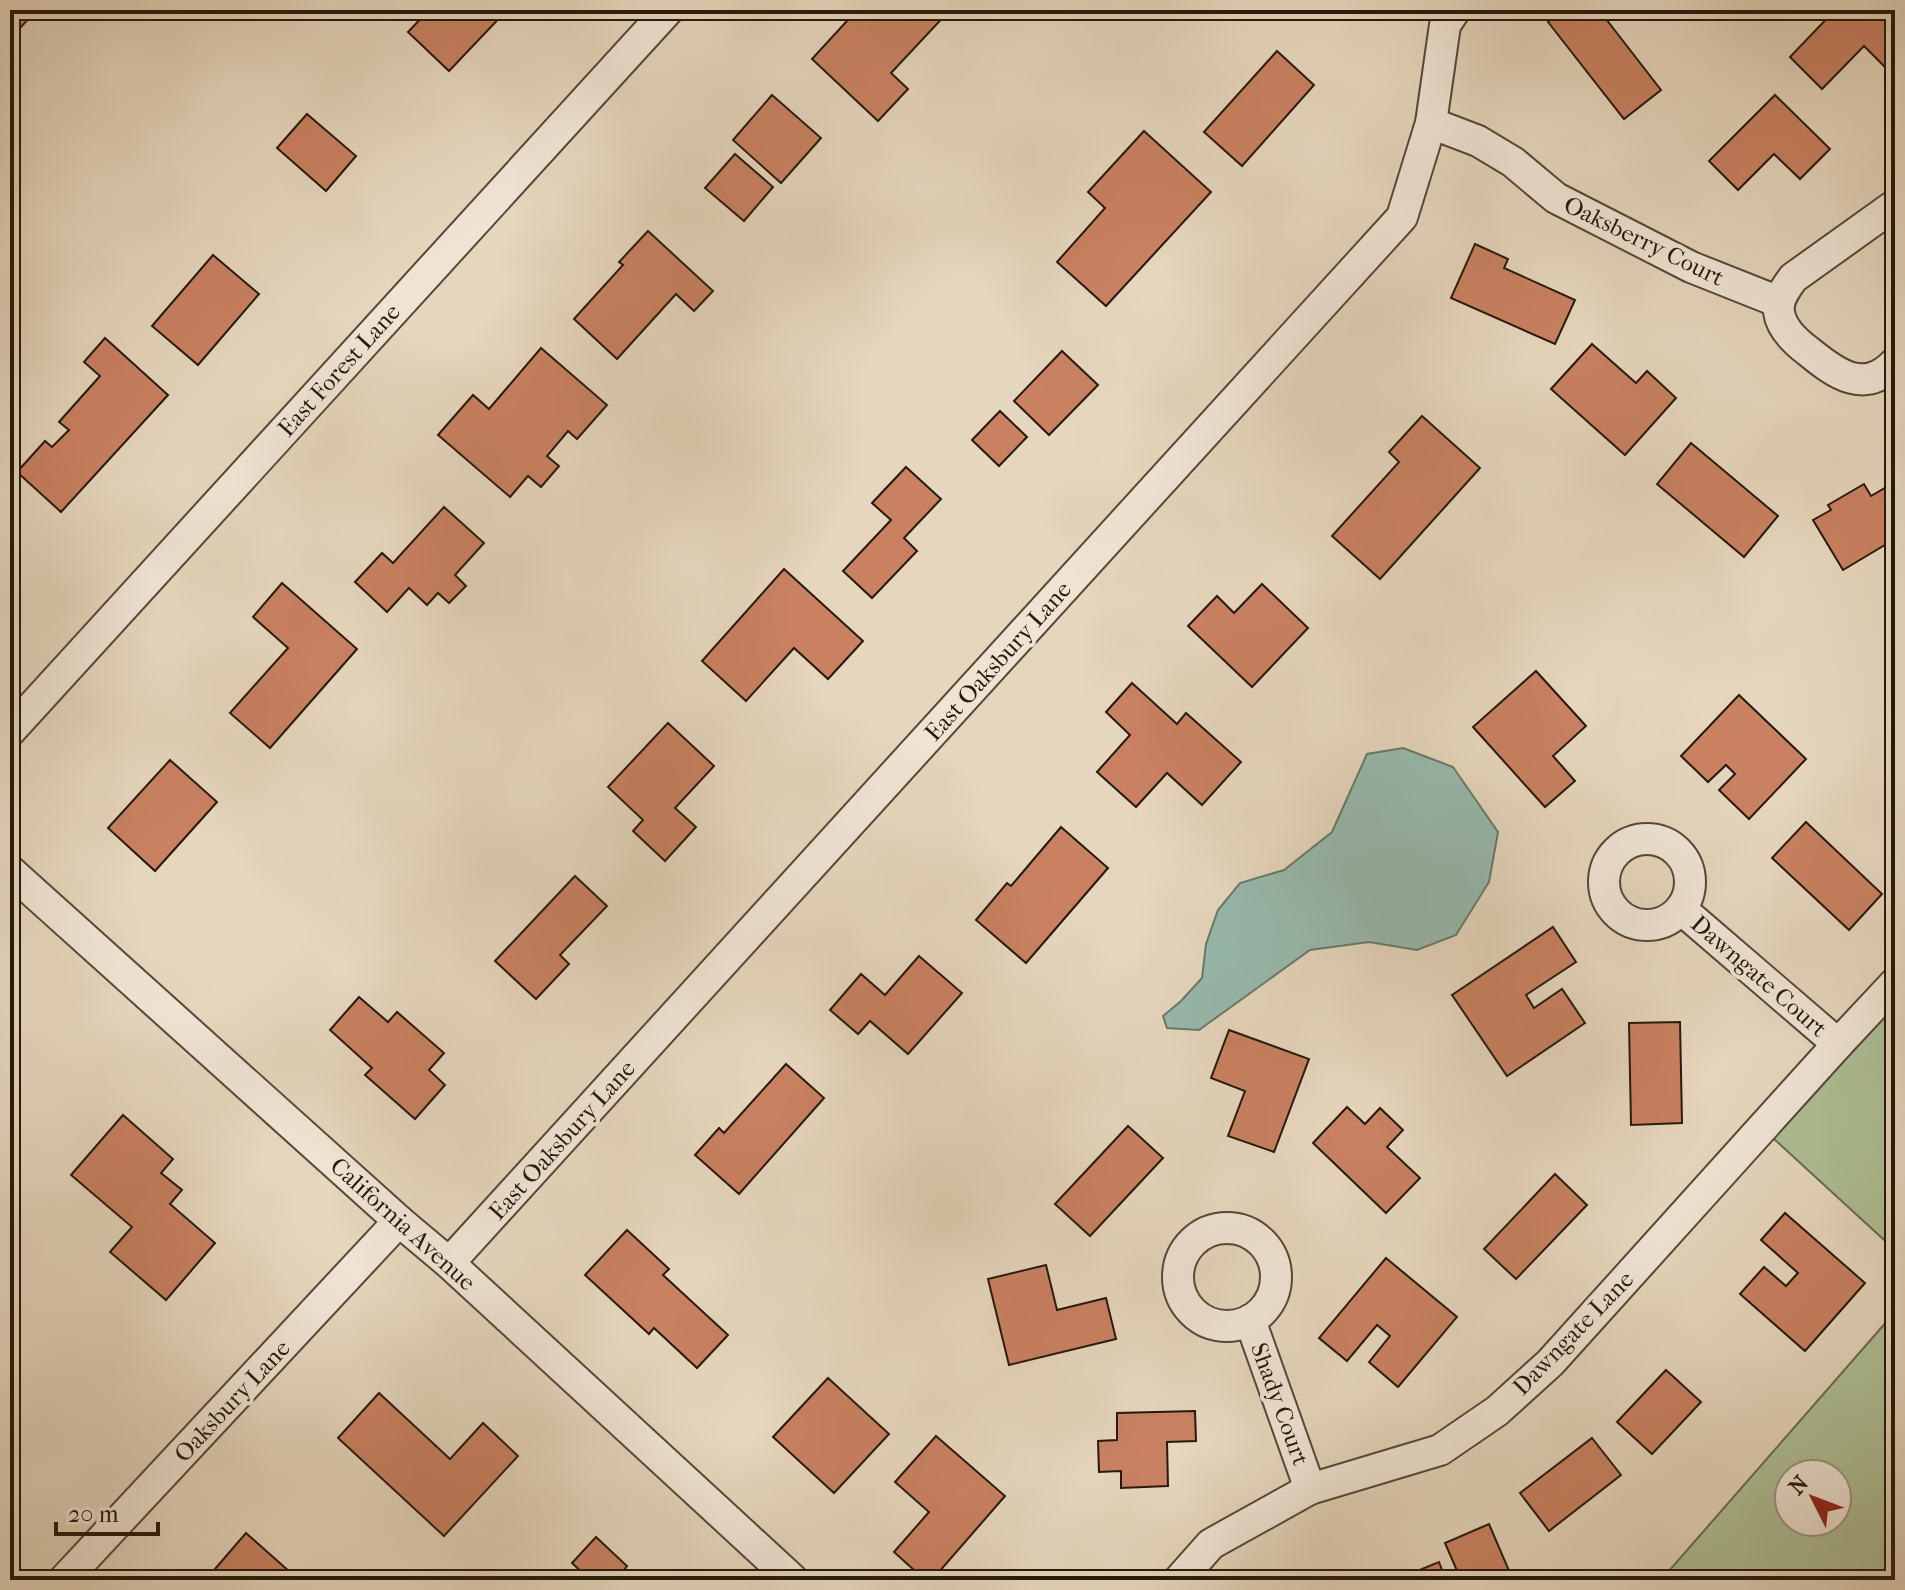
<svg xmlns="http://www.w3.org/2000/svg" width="1905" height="1590" font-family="'IM FELL French Canon',serif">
<rect width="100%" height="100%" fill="#e6d6bd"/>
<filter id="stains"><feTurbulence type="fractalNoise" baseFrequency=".0025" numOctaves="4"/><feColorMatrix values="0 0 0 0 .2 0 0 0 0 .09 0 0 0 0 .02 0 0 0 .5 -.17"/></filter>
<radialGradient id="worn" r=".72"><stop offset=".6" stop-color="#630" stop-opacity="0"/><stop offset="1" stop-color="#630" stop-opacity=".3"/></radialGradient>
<!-- green -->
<g fill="#aebf96" stroke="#6a6c50" stroke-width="2" fill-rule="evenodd">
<path d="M1895,983v267l-133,-122z"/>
<path d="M1895,1312v268h-234zM1789,1474h48v48h-48z"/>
</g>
<!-- water -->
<path fill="#97b9ad" stroke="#69796c" stroke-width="2" d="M1403,748l50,19 45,65 -9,50 -33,53 -39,15 -48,-8 -59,8 -111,80 -32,-2 -4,-12 18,-15 21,-23 4,-34 12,-34 22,-27 44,-13 48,-38 35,-78z"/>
<!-- building -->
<g fill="#c98162" stroke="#25190b" stroke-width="2">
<path d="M10,10h19l4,4 -23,25z"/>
<path d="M429,10h78l-58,61 -41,-39z"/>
<path d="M857,10h93l-59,63 17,16 -30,32 -66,-62z"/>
<path d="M1563,10h36l62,80 -37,29 -76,-97z"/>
<path d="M1835,10h60v49l-9,9 -22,-22 -42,43 -32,-32z"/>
<path d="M1277,51l37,34 -72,81 -38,-34z"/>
<path d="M772,95l49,43 -40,45 -48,-43z"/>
<path d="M1775,95l55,54 -30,30 -26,-25 -36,36 -29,-29z"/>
<path d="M307,114l49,42 -30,35 -49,-43z"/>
<path d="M1144,131l67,61 -105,114 -49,-44 48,-54 -17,-16z"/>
<path d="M735,154l38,33 -29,34 -39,-33z"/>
<path d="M648,231l65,60 -19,20 -18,-17 -59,65 -43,-40 49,-54 -4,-3z"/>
<path d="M1475,244l33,15 -4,9 71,32 -20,44 -104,-46z"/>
<path d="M213,255l46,39 -61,71 -46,-39z"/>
<path d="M105,338l63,57 -107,117 -44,-40 28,-31 7,6 17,-17 -10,-8 41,-46 -16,-14z"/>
<path d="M1592,344l44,39 11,-12 29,27 -51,57 -74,-66z"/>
<path d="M541,348l66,57 -30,34 -9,-8 -21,25 12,10 -18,21 -13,-11 -18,21 -72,-62 35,-40 16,14z"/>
<path d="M1062,351l36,34 -49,50 -35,-34z"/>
<path d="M1000,411l27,26 -28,29 -27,-26z"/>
<path d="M1422,416l58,52 -100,111 -48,-43 67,-74 -10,-10z"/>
<path d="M1691,443l87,73 -34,41 -87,-73z"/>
<path d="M906,467l35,32 -37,39 13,13 -45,47 -29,-27 48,-51 -19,-17z"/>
<path d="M1895,482v57l-52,31 -30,-50 18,-10 -3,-5 36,-21 7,12z"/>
<path d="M444,507l40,36 -29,32 11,11 -17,17 -11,-10 -11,12 -18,-17 -22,24 -32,-30 27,-29 11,10z"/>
<path d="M784,569l79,72 -35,38 -34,-31 -48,53 -44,-40z"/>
<path d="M282,583l75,66 -87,99 -40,-35 58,-65 -35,-31z"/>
<path d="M1262,584l46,44 -56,59 -64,-61 29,-30 17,17z"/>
<path d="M1536,671l50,55 -33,30 22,25 -30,26 -72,-80z"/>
<path d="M1132,683l45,41 9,-11 55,49 -39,43 -35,-32 -31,34 -39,-35 33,-37 -24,-23z"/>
<path d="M1739,695l67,64 -57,60 -30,-29 16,-16 -9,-9 -18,17 -27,-26z"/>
<path d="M668,723l46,43 -39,42 21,19 -31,34 -32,-30 10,-11 -35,-33z"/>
<path d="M170,760l47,42 -62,69 -47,-43z"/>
<path d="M1806,822l76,72 -33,36 -77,-72z"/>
<path d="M1061,827l47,41 -82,95 -50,-43 31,-37 4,3z"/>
<path d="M575,876l32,30 -47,49 9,9 -33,35 -41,-38z"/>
<path d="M1553,927l23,35 -50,33 8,13 28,-19 23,34 -78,53 -55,-81z"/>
<path d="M919,956l43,37 -54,61 -38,-33 -12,13 -28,-24 31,-36 24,21z"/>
<path d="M359,997l29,25 9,-10 47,41 -15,17 16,15 -30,34 -50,-44 7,-7 -42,-38z"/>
<path d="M1680,1022l2,101 -51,2 -2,-102z"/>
<path d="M1229,1030l80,29 -35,93 -46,-16 17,-45 -34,-13z"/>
<path d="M786,1064l38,34 -85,96 -44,-39 24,-27 5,5z"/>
<path d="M1347,1107l18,17 15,-16 23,22 -16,17 33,31 -34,35 -73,-70z"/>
<path d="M123,1115l50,44 -12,14 21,17 -12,14 45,39 -49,57 -56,-48 22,-25 -61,-52z"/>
<path d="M1128,1126l35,32 -73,78 -35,-32z"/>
<path d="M1555,1174l32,31 -71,74 -32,-30z"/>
<path d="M1785,1213l80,70 -60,68 -65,-57 24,-27 22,19 12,-13 -37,-33z"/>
<path d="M627,1230l42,39 -6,6 65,60 -31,33 -43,-40 -5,6 -64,-59z"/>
<path d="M1386,1258l71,59 -59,70 -29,-25 21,-26 -13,-11 -30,36 -28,-23z"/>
<path d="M1046,1265l11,45 49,-12 10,41 -107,26 -21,-86z"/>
<path d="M1666,1370l35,32 -49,52 -35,-32z"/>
<path d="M828,1378l61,56 -55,59 -61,-56z"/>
<path d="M379,1393l71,66 33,-36 35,33 -74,80 -106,-98z"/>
<path d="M1195,1411l1,30 -29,1 1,44 -47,2v-17l-22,1 -1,-31 19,-1v-27z"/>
<path d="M936,1436l69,60 -73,84h-7l-31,-28 35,-40 -34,-30z"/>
<path d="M1592,1438l29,37 -72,56 -29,-38z"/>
<path d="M1489,1524l24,56h-52l-16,-37z"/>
<path d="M246,1533l53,47h-82l5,-5 -7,-6z"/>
<path d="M596,1537l31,29 -7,9 6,5h-36l-18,-17z"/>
<path d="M1439,1562l7,18h-48l-1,-1z"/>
</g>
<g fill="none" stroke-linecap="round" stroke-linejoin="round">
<defs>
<g id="street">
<path d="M1431,123l47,18 35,21 43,36 135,69 88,35"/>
<path d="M1895,205l-102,73c-7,10 -16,21 -14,34 2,16 17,30 29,39 28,23 56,44 87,12"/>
<path d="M10,731l658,-721"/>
<circle cx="1647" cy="882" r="43"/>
<path d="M10,871l389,350 50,42 344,317"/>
<path d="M1681,909l157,135"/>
<circle cx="1227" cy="1277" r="49"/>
<path d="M449,1263l953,-1046 29,-94 14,-98 10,-15"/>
<path d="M1250,1320l60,169"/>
<path d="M64,1580l335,-359"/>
<path d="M1179,1580l32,-36 99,-55 130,-39 57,-39 53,-48 288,-319 57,-61"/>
</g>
</defs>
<!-- street casing -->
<use href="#street" stroke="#554838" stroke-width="34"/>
<!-- street -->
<use href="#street" stroke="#efe4d4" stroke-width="30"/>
</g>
<g text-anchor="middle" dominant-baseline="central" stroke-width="8" stroke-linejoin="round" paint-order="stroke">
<!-- street labels -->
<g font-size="24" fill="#25190b" stroke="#efe4d4">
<text transform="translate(1644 241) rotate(26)">Oaksberry Court</text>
<text transform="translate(339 370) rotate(-48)">East Forest Lane</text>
<text transform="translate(998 661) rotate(-48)">East Oaksbury Lane</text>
<text transform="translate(1759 976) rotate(41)">Dawngate Court</text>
<text transform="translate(562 1140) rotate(-48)">East Oaksbury Lane</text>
<text transform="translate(403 1224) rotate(42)">California Avenue</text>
<text transform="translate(1573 1333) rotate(-46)">Dawngate Lane</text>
<text transform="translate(232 1401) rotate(-47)">Oaksbury Lane</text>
<text transform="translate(1280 1404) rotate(70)">Shady Court</text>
</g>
</g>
<!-- margin -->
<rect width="1905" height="1590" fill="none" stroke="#e6d6bd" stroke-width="40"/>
<rect x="12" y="12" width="1881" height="1566" fill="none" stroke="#25190b" stroke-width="4"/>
<rect x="20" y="20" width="1865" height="1550" fill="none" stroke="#25190b" stroke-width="2"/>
<!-- north arrow -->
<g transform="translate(1813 1498) rotate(312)"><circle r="38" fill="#efe4d4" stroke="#9e9384" stroke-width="2"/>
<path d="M0-6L14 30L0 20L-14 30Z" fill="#8f2418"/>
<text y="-12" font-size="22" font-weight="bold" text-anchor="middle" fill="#25190b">N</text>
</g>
<!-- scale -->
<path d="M56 1522v12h102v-12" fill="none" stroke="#25190b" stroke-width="4"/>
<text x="68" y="1522" font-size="24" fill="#25190b" stroke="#efe4d4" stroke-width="6" paint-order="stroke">20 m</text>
<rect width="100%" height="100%" filter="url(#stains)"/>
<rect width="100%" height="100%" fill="url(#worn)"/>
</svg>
